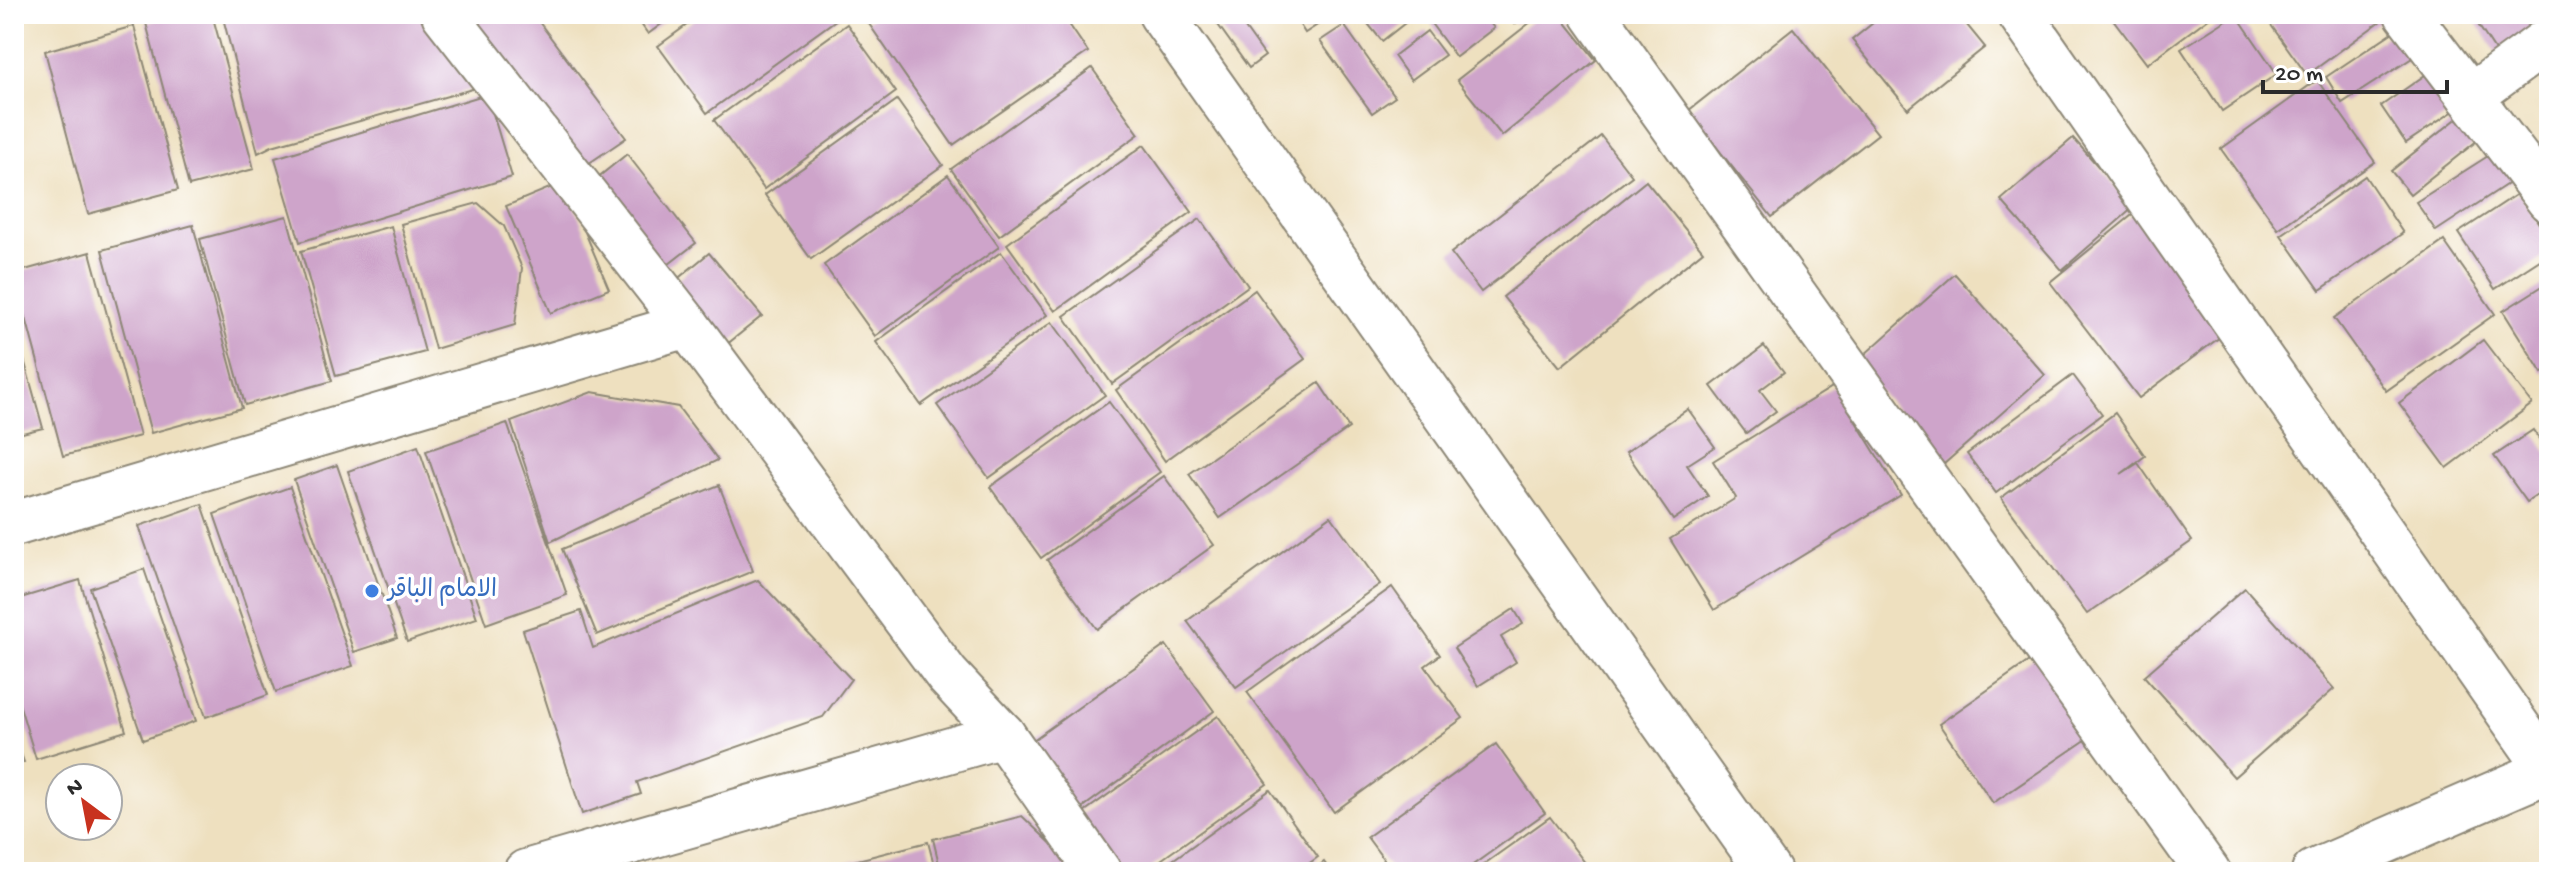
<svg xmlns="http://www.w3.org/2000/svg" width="2563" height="886" font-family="'Gochi Hand','Playpen Sans Arabic',sans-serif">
<rect width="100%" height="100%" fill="#fff"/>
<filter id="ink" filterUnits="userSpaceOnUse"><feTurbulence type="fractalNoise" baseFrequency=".0125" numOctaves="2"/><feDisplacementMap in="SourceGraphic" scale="16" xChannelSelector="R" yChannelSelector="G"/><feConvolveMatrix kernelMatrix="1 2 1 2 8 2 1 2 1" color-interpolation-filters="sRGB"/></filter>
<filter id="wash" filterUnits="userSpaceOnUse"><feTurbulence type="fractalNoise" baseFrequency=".006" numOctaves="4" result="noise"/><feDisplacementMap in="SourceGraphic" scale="32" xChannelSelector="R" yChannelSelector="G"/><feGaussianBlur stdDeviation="1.8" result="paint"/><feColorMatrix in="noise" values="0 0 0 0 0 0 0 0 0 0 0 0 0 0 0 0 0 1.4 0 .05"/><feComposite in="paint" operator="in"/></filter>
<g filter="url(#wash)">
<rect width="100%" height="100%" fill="#eee0bf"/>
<g id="blocks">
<!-- building -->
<g fill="#cea4ca">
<path d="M179,14h33l42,155 -65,17 -43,-163z"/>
<path d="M222,14h209l59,70 -218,62 -14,7z"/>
<path d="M452,14h81l93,124 -47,32z"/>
<path d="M634,14h41l-27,20z"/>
<path d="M702,14h142l-137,99 -49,-67z"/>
<path d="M878,14h184l26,38 -135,93 -86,-124z"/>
<path d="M1227,14h8l30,42 -16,12 -33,-46z"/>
<path d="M1293,14h24l5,8 -17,11z"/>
<path d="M1360,14h53l1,2 -32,25z"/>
<path d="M1424,14h59l11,14 -38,29z"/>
<path d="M1507,14h21l-13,10z"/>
<path d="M1541,14h18l37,46 -94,76 -45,-56z"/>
<path d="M1884,14h74l27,33 -77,62 -56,-69z"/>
<path d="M2109,14h105l-67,50z"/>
<path d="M2236,14l41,60 -55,37 -41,-62z"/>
<path d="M2263,14h114l4,7 -74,54z"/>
<path d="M2477,14h72v4l-53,34 -23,-35z"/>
<path d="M847,24l49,68 -132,97 -50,-69z"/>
<path d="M2405,24l18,27 -81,52 -16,-26z"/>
<path d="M1344,25l51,72 -23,16 -52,-72z"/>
<path d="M134,26l44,164 -90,24 -43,-163z"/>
<path d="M1793,28l85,106 -106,83 -84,-106z"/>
<path d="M1427,31l18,24 -34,25 -17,-24z"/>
<path d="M2438,66l26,38 -58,39 -25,-37z"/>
<path d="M1092,68l47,66 -140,102 -48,-67z"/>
<path d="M2317,80l58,82 -97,67 -57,-80z"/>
<path d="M487,94l25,83 -212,65 -25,-84z"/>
<path d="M897,100l46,65 -132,94 -46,-64z"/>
<path d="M2469,109l19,23 -78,62 -19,-23z"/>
<path d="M1601,136l31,40 -151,116 -30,-39z"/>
<path d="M2073,138l61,69 -72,63 -61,-70z"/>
<path d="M1144,145l48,67 -137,99 -48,-67z"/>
<path d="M2499,149l19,28 -82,54 -20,-29z"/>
<path d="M627,154l69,89 -36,28 -69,-88z"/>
<path d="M948,175l51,72 -124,89 -51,-71z"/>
<path d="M2365,176l38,57 -83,57 -39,-55z"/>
<path d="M1646,181l57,70 -143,116 -57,-70z"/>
<path d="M564,182l45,107 -58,24 -45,-107z"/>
<path d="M2519,193l30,46v15l-54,35 -37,-56z"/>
<path d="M478,203l26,23 18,42 -7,57 -80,24 -34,-125z"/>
<path d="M2142,207l90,121 -93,70 -89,-116z"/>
<path d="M287,216l45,165 -87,24 -45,-166z"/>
<path d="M1200,219l48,67 -136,98 -48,-68z"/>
<path d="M193,225l49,183 -91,25 -49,-183z"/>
<path d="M391,226l34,126 -89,24 -35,-125z"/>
<path d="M2444,241l51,73 -109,77 -52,-73z"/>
<path d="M90,252l50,184 -77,20 -49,-183z"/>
<path d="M1001,252l46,63 -126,90 -45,-63z"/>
<path d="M709,253l53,63 -41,33 -52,-63z"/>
<path d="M1955,274l90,101 -101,89 -89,-101z"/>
<path d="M2549,282v86l-7,5 -39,-62z"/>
<path d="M1255,290l50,69 -140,102 -49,-71z"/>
<path d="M1052,322l53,73 -116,83 -52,-73z"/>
<path d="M15,327l28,101 -29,7v-107z"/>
<path d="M2483,340l49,64 -85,64 -48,-65z"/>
<path d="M1764,346l20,26 -24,18 16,21 -30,22 -35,-47z"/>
<path d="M2073,375l29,39 -106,79 -29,-39z"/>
<path d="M1319,383l30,45 -129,90 -31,-44z"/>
<path d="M1834,386l67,109 -187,115 -44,-71 66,-41 -23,-37z"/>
<path d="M592,392l86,15 40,53 -168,82 -39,-120z"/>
<path d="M1109,402l51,70 -119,86 -51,-71z"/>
<path d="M1688,409l27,38 -28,18 21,31 -35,24 -47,-68z"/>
<path d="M2115,413l30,43 -24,18 17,-11 54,78 -105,73 -86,-116z"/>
<path d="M507,423l60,172 -81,29 -60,-173z"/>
<path d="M2533,430l16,24v33l-22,15 -33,-46z"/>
<path d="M418,446l59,172 -70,24 -59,-171z"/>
<path d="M337,465l60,173 -43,14 -60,-172z"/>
<path d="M1164,476l50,69 -117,84 -50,-69z"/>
<path d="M719,485l34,86 -156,64 -35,-86z"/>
<path d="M290,487l63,179 -77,26 -62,-178z"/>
<path d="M202,504l66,191 -62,22 -67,-191z"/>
<path d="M1331,516l49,68 -144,103 -49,-66z"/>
<path d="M144,569l52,152 -53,19 -53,-152z"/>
<path d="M80,580l46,151 -90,28 -22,-72v-87z"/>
<path d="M758,580l93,99 -28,38 -186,65 4,12 -59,20 -59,-184 58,-19 12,37z"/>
<path d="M1392,587l48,68 -15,11 38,52 -129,94 -87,-120z"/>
<path d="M2245,588l89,101 -100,88 -90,-101z"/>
<path d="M1514,609l9,15 -22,13 15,25 -38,24 -24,-38z"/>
<path d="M1166,645l48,66 -143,105 -49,-68z"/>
<path d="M2035,657l55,80 -97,66 -54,-79z"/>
<path d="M1218,716l49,68 -123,88h-32l-38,-53z"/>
<path d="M14,734l10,28 -10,3z"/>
<path d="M1496,744l49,69 -82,59h-70l-26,-35z"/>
<path d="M1270,790l48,67 -21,15h-141z"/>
<path d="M1022,816l59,56h-140l-8,-33z"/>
<path d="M1550,817l42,55h-119z"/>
<path d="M928,842l8,30h-92l-2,-8z"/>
<path d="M1324,862l7,10h-20z"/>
</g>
</g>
</g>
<g filter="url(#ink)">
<use href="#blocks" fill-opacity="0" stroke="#8c8675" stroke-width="2"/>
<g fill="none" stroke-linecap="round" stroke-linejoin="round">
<defs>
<g id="minor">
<path d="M444,14l243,311 260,350 56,60 96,137"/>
<path d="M1593,14l615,858"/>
<path d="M2020,14l529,757"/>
<path d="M2407,14l142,186"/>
<path d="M2470,97l79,-58"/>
<path d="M14,524l673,-199"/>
<path d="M526,872l477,-137"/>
<path d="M2314,872l235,-102"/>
</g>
<path id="major" d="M1161,14l608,858"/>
</defs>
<!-- minor casing -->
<use href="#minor" stroke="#8c8675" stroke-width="48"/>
<!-- major casing -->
<use href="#major" stroke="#8c8675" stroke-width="48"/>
<!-- minor -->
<use href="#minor" stroke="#fff" stroke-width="44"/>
<!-- major -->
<use href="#major" stroke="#fff" stroke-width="44"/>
</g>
</g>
<!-- markers -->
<circle fill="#3f7fe0" stroke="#fff" stroke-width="3" cx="372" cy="591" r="8"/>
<g text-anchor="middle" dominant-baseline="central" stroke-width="7" stroke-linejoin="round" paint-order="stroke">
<!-- shop labels -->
<g font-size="24" fill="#366cbe" stroke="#fff" text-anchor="start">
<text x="388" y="591">الامام الباقر</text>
</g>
</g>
<!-- margin -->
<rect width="2563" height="886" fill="none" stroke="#fff" stroke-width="48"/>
<!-- north arrow -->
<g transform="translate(84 802) rotate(328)"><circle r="38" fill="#ffffff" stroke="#aaaaaa" stroke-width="2"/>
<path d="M0-6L14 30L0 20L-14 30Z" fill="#c8321e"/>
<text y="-12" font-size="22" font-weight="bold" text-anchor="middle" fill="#2b2b2b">N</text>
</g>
<!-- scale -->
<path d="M2263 80v12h184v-12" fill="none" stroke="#2b2b2b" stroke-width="4"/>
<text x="2275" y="80" font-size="24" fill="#2b2b2b" stroke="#ffffff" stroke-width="6" paint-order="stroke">20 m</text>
</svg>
